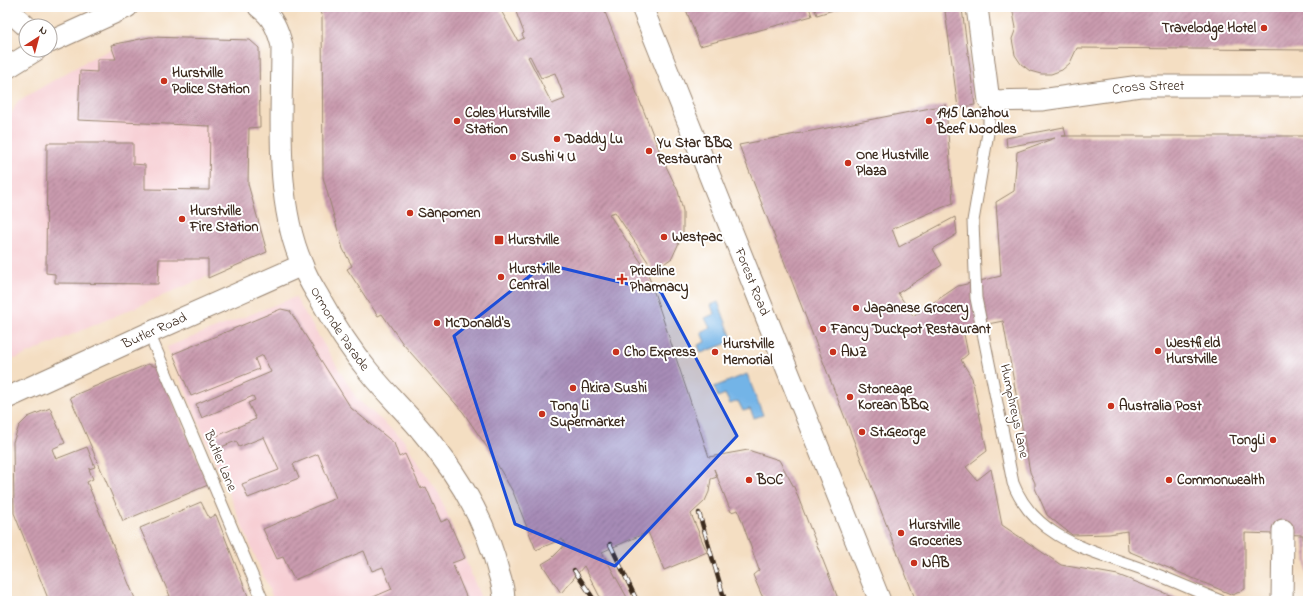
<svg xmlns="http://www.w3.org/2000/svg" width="1315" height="608" font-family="'Indie Flower',sans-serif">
<defs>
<pattern id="building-hatch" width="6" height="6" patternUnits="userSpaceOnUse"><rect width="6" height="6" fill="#ca9baf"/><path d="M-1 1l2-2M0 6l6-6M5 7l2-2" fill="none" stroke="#a57f8e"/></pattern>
</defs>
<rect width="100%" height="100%" fill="#fff"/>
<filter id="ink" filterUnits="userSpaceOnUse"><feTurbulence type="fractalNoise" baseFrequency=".025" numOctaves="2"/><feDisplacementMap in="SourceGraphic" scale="8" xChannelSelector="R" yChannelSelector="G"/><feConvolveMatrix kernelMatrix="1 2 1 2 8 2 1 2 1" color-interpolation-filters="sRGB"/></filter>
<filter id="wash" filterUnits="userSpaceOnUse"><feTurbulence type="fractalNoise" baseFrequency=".012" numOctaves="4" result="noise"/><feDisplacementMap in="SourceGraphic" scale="16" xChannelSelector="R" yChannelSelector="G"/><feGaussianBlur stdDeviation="0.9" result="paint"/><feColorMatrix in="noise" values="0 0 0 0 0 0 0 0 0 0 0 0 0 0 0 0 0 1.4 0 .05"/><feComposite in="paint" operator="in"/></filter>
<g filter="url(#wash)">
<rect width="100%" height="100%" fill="#f4dec2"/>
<!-- built -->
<g fill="#f7cfd4">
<path d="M158,43l88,135 16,75 -247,106 -5,-4v-239l8,-15 74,-43 19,-8 18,-5z"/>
<path d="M295,297l62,102 45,39 37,56 43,107h-208l-107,-254z"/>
</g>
<!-- water -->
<g fill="#73b4e7" stroke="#576f82">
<path d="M718,302l15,39 -32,12 -3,-8 7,-3 -4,-10 9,-4 -5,-10 9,-4 -3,-9z"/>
<path d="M747,374l16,41 -9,3 -4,-9 -7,2 -5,-10 -8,3 -5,-10 -7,3 -4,-10z"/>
</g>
<g id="blocks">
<!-- building -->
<g fill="url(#building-hatch)" fill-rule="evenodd">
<path d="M318,7h181l19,34 6,-3 -2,-4 2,-1 -8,-21 11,-5h76l60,153 15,31 5,20v23l-11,24 -18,13 -39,-59 -6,2 38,57 62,186 39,-7 31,10 15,27 45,114h-73l-2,-5h-2l-9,-21 6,-5 -21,-60 -7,2 -17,-43 3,8 -6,2 -2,13 -4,9 -14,13 16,38 -43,18 -16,-38 -46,20 27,49h-27l-18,-35 -23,27 -19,-29 10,-6 9,-9 4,-5 -3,-5 -26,11 -23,-58 -24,-42 -26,-38 -60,-68 -21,-30 -4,2 -31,-47 5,-3 -9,-17 -20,-72 -1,-160zM530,56l11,22 14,-5 10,26 -13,5 -24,-47z"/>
<path d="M685,7h124l3,9 -112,30z"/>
<path d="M814,7h29l-26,8z"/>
<path d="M1012,7h296v43l-231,-2 -7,15 -8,7 -11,4h-10l-11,-3 -5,-4 -4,-3 -6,-9 -3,-16 4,-11z"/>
<path d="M962,9l13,96 -17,3 -13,-97z"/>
<path d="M150,37l100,3 9,8 1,79 -11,1 -1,56 19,68 -59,26v-19h-49l-1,25 -103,-1v-9l-9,-1 1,-130h86v21l12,1v24l64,1 1,-64 -132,-6 2,-49 17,1v-13h19l-5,-14z"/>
<path d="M946,105l7,98 -61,26 7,18 56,-30 2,17 -24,15 9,16 -44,28 15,23 45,-30 43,-10 -5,-74 18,-11 3,-39 38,-14 -48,9 -1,-9 58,-11 2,9h-4h246v437h-1l-4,-38 -58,-2v56l-12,6 -105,-44 -1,-20 -18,3 -37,1 -25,-20 -12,-27v-5l-5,-11 -27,-151 -40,8 5,25 -7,6 11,18 15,73 -21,16 11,13 14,-11 11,56 59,40 57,10 67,26h-269l-177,-456z"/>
<path d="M281,309l9,2 61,97 43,35 5,14 6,-3 16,35 5,-2 15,35 7,-3 17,39 -13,5 16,38h-104l28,-12 -9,-22 -11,4 -8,-20 -70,29 -11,-23 -6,2 -14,-30 73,-31 -18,-44 -25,10 6,14 -51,20 -6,-14 37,-14 -15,-33 -25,10 -3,-6 -22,9 -4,-11 46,-20 -8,-16 7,-3 -2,-4 -51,22 -6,-14 75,-32 -8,-17 -8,4 4,10 -68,27 -18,-42z"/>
<path d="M148,364l11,4 49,117 -85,36 -53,-124z"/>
<path d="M50,408l15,35 -13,6 4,10 31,-12 8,20 -6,2 4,10 -6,3 49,119h-87l-35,-88 -1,-71 6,-16 9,-9z"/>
<path d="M201,502l8,16 7,-3 34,86h-92l12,-5 -30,-68z"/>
</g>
</g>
</g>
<g filter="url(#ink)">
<use href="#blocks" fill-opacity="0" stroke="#988470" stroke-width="1"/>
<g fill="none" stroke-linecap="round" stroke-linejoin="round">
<defs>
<g id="lane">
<path d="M989,101v26l-16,94 3,77 37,185c23,60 87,69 140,90 23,9 45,19 68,28"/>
<path d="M149,333l114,268"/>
</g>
<g id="street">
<path id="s1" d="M259,7c14,10 19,23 23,39 0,68 -8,154 20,218 4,12 11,23 17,33 15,27 31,52 50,75 16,20 34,37 50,56 36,42 67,91 80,146 3,9 5,18 5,27"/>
<path id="s2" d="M642,7l238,594"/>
<path id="s3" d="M977,7l12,94 52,-1 99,-14h168"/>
<path d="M7,9l19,17"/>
<path d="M50,42l77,-35"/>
<path d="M7,68l29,-18"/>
<path id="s4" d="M7,398l142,-65 153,-68"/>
<path d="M1282,601l1,-71"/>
</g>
</defs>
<!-- lane casing -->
<use href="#lane" stroke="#988470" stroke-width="13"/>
<!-- street casing -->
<use href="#street" stroke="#988470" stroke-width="23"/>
<!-- lane -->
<use href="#lane" stroke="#fff" stroke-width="11"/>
<!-- street -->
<use href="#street" stroke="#fff" stroke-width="21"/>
<defs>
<g id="rail">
<path d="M699,513l26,88"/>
<path d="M610,544l27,57"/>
<path d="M574,570l21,31"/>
</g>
</defs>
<!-- rail casing -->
<use href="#rail" stroke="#3b2a1e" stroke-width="4.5"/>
<!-- rail -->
<use href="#rail" stroke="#fff" stroke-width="3" stroke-dasharray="9" stroke-linecap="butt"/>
</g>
</g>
<!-- marked area -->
<path fill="#1d4ed8" fill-opacity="0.2" stroke="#1d4ed8" stroke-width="3" stroke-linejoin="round" d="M545,264l116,28 76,144 -122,130 -100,-42 -61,-188z"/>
<!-- markers -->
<g fill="#c8321e" stroke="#fff" stroke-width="1.5">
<circle cx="1264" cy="28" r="4"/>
<circle cx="164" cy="81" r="4"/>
<circle cx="457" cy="121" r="4"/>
<circle cx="929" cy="121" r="4"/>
<circle cx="557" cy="139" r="4"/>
<circle cx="649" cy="151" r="4"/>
<circle cx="513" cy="157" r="4"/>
<circle cx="848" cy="163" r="4"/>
<circle cx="410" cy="213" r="4"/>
<circle cx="182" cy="219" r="4"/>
<circle cx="664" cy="237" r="4"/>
<rect x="494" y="235" width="10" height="10" rx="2"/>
<circle cx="501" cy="277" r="4"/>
<path d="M620 273h4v4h4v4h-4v4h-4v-4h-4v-4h4z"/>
<circle cx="856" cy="308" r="4"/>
<circle cx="437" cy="323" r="4"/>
<circle cx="823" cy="329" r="4"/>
<circle cx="1158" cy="351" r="4"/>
<circle cx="616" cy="352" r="4"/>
<circle cx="715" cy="352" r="4"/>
<circle cx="833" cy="352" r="4"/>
<circle cx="573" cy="388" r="4"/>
<circle cx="850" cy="397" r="4"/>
<circle cx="1111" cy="406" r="4"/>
<circle cx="542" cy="414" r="4"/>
<circle cx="862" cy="432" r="4"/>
<circle cx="1273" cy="440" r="4"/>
<circle cx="749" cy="480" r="4"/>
<circle cx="1169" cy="480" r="4"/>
<circle cx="901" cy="533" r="4"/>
<circle cx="914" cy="563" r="4"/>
</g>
<g text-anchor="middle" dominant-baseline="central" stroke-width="4" stroke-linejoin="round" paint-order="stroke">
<!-- poi labels -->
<g font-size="14" font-weight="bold" fill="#3b2a1e" stroke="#fff" text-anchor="start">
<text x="1256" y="28" text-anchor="end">Travelodge Hotel</text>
<text x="172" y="73">Hurstville<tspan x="172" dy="16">Police Station</tspan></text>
<text x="465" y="113">Coles Hurstville<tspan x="465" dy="16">Station</tspan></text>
<text x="937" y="113">1915 Lanzhou<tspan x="937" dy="16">Beef Noodles</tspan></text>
<text x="565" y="139">Daddy Lu</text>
<text x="657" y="143">Yu Star BBQ<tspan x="657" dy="16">Restaurant</tspan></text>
<text x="856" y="155">One Hustville<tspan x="856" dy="16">Plaza</tspan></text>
<text x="521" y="157">Sushi 4 U</text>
<text x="190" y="211">Hurstville<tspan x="190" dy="16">Fire Station</tspan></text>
<text x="418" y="213">Sanpomen</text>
<text x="672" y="237">Westpac</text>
<text x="508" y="240">Hurstville</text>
<text x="509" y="269">Hurstville<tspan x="509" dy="16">Central</tspan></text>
<text x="630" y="271">Priceline<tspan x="630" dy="16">Pharmacy</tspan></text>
<text x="864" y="308">Japanese Grocery</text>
<text x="445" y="323">McDonald's</text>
<text x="831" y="329">Fancy Duckpot Restaurant</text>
<text x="1166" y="343">Westfield<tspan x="1166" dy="16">Hurstville</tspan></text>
<text x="723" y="344">Hurstville<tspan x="723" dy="16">Memorial</tspan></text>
<text x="624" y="352">Cho Express</text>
<text x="841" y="352">ANZ</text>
<text x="581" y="388">Akira Sushi</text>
<text x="858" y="389">Stoneage<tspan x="858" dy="16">Korean BBQ</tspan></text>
<text x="550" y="406">Tong Li<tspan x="550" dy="16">Supermarket</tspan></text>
<text x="1119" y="406">Australia Post</text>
<text x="870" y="432">St.George</text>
<text x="1265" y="440" text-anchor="end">TongLi</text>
<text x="757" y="480">BOC</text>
<text x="1177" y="480">Commonwealth</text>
<text x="909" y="525">Hurstville<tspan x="909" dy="16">Groceries</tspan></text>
<text x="922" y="563">NAB</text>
</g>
<!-- street labels -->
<g font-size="14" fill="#3b2a1e" stroke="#fff">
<text stroke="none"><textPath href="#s3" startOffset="255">Cross Street</textPath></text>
<text stroke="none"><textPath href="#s2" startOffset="296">Forest Road</textPath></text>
<text stroke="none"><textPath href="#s1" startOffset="342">Ormonde Parade</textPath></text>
<text stroke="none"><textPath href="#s4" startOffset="162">Butler Road</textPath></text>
<text transform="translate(1014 411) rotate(78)">Humphreys Lane</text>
<text transform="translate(220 461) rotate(67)">Butler Lane</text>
</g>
</g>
<!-- margin -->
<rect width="1315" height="608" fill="none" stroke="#fff" stroke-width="24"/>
<!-- north arrow -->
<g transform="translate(38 38) rotate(36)"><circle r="19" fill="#ffffff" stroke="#b1aaa5"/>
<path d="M0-3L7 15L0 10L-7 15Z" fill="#c8321e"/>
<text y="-6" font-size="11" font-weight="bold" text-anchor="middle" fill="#3b2a1e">N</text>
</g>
</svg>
